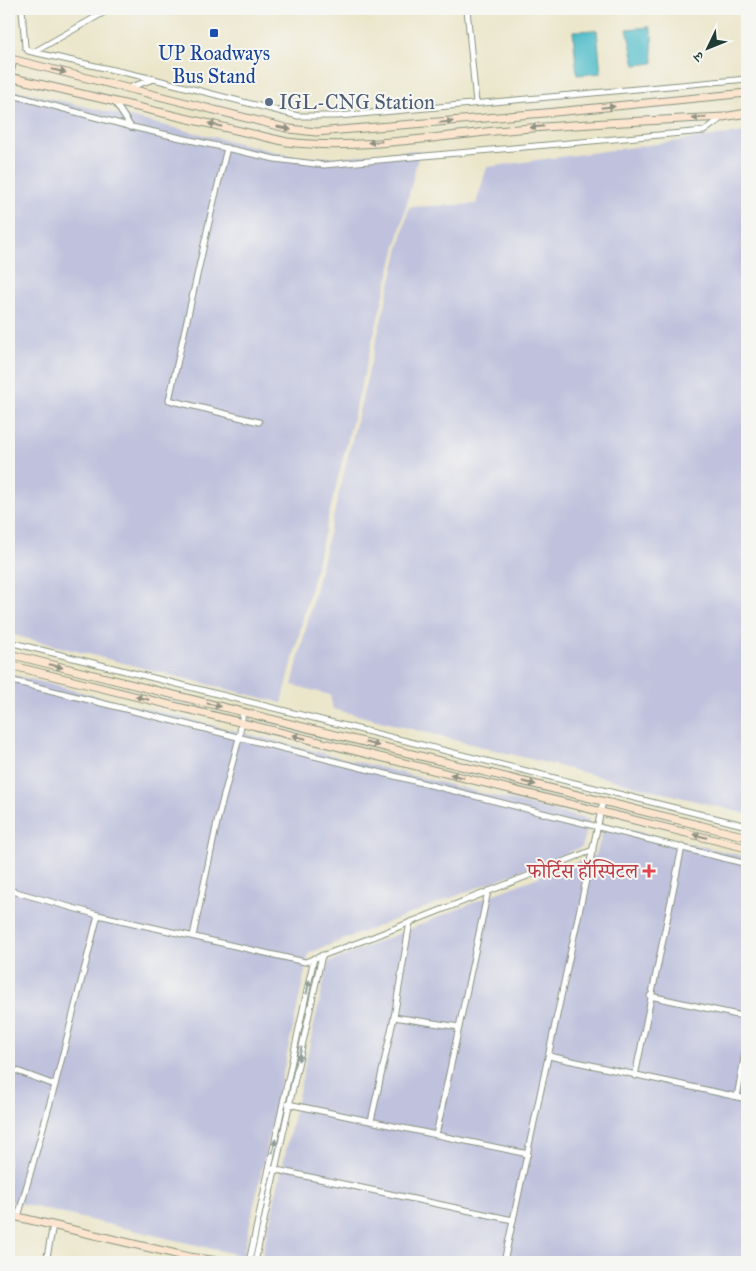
<svg xmlns="http://www.w3.org/2000/svg" width="756" height="1271" font-family="'IM FELL Great Primer','Noto Serif Devanagari',serif">
<rect width="100%" height="100%" fill="#f6f6f2"/>
<filter id="ink" filterUnits="userSpaceOnUse"><feTurbulence type="fractalNoise" baseFrequency=".02" numOctaves="2"/><feDisplacementMap in="SourceGraphic" scale="10" xChannelSelector="R" yChannelSelector="G"/><feConvolveMatrix kernelMatrix="1 2 1 2 8 2 1 2 1" color-interpolation-filters="sRGB"/></filter>
<filter id="wash" filterUnits="userSpaceOnUse"><feTurbulence type="fractalNoise" baseFrequency=".0096" numOctaves="4" result="noise"/><feDisplacementMap in="SourceGraphic" scale="20" xChannelSelector="R" yChannelSelector="G"/><feGaussianBlur stdDeviation="1.12" result="paint"/><feColorMatrix in="noise" values="0 0 0 0 0 0 0 0 0 0 0 0 0 0 0 0 0 1.4 0 .05"/><feComposite in="paint" operator="in"/></filter>
<g filter="url(#wash)">
<rect width="100%" height="100%" fill="#ebe6ca"/>
<!-- industrial -->
<g fill="#c0c2dd">
<path d="M15,90l282,67h41l82,-7 -138,553 -273,-69v-537z"/>
<path d="M744,132l3,12v670l-414,-105 -3,-14 -38,-10 117,-478 67,-3 11,-37z"/>
<path d="M9,674l580,146 -7,27 -273,106 -66,303 -234,-55z"/>
<path d="M605,824l142,33v405h-480l-6,-1 67,-298 166,-69 102,-39z"/>
</g>
<!-- water -->
<g fill="#4fbcc9" stroke="#377c7e">
<path d="M650,27l2,8 1,28 -18,2 -8,-36z"/>
<path d="M597,30l4,43 -24,2 -4,-44z"/>
</g>
</g>
<g filter="url(#ink)">
<g fill="none" stroke-linecap="round" stroke-linejoin="round">
<defs>
<g id="street">
<path d="M22,9l3,38 3,4 126,28 144,37h40l409,-37"/>
<path d="M467,9l9,94"/>
<path d="M34,52l76,-43"/>
<path d="M128,88l26,-9"/>
<path d="M9,94l123,33 143,32 49,6 380,-34 19,-14"/>
<path d="M114,101l17,26"/>
<path d="M227,148l-15,61 -43,191 90,22"/>
<path d="M9,642l738,184"/>
<path d="M9,680l738,184"/>
<path d="M9,890l89,25 207,47 68,-25 220,-87"/>
<path d="M193,936l25,-118 21,-80 4,-26"/>
<path d="M650,996l97,21"/>
<path d="M394,1017l65,10"/>
<path d="M549,1056l198,43"/>
<path d="M9,1068l46,17"/>
<path d="M635,1076l47,-229"/>
<path d="M737,1097l10,-55"/>
<path d="M288,1104l240,50"/>
<path d="M371,1121l23,-104 16,-95"/>
<path d="M436,1135l52,-244"/>
<path d="M272,1169l241,51"/>
<path d="M18,1217l37,-132 43,-170"/>
<path d="M46,1262l7,-37"/>
<path d="M249,1262l65,-304"/>
<path d="M255,1262l67,-307"/>
<path d="M504,1262l99,-461"/>
</g>
<g id="secondary">
<path d="M9,55l3,10 -3,9"/>
<path d="M11,59l279,70 26,3 229,-19 202,-20"/>
<path d="M9,77l278,65c68,8 140,-4 208,-11 76,-7 152,-10 228,-14l24,-4"/>
<path d="M9,654l738,183"/>
<path d="M9,665l738,183"/>
<path d="M9,1215l180,42 36,5"/>
</g>
</defs>
<!-- street casing -->
<use href="#street" stroke="#85927f" stroke-width="7"/>
<!-- secondary casing -->
<use href="#secondary" stroke="#85927f" stroke-width="9"/>
<!-- street -->
<use href="#street" stroke="#fff" stroke-width="5"/>
<!-- secondary -->
<use href="#secondary" stroke="#fce5cf" stroke-width="7"/>
</g>
<!-- one-way arrows -->
<defs><path id="oneway-solid" d="M-6-.8H1V-3.2L6.5 0L1 3.2V.8H-6Z" transform="scale(1.25)"/></defs>
<g fill="#8e9182">
<use href="#oneway-solid" transform="translate(59 71) rotate(14)"/>
<use href="#oneway-solid" transform="translate(608 107) rotate(-6)"/>
<use href="#oneway-solid" transform="translate(699 118) rotate(177)"/>
<use href="#oneway-solid" transform="translate(446 122) rotate(-5)"/>
<use href="#oneway-solid" transform="translate(215 125) rotate(-166)"/>
<use href="#oneway-solid" transform="translate(537 127) rotate(175)"/>
<use href="#oneway-solid" transform="translate(284 128) rotate(12)"/>
<use href="#oneway-solid" transform="translate(375 142) rotate(174)"/>
<use href="#oneway-solid" transform="translate(56 666) rotate(14)"/>
<use href="#oneway-solid" transform="translate(142 698) rotate(-166)"/>
<use href="#oneway-solid" transform="translate(214 705) rotate(14)"/>
<use href="#oneway-solid" transform="translate(299 737) rotate(-166)"/>
<use href="#oneway-solid" transform="translate(372 744) rotate(14)"/>
<use href="#oneway-solid" transform="translate(457 776) rotate(-166)"/>
<use href="#oneway-solid" transform="translate(529 783) rotate(14)"/>
<use href="#oneway-solid" transform="translate(700 836) rotate(-166)"/>
</g>
<g fill="#8f9e9a">
<use href="#oneway-solid" transform="translate(308 987) rotate(-78)"/>
<use href="#oneway-solid" transform="translate(300 1054) rotate(102)"/>
<use href="#oneway-solid" transform="translate(274 1146) rotate(-78)"/>
</g>
</g>
<!-- markers -->
<rect fill="#1a4fb4" stroke="#f6f6f2" stroke-width="2" x="209" y="28" width="10" height="10" rx="2.5"/>
<circle fill="#5c6f8a" stroke="#f6f6f2" stroke-width="2" cx="269" cy="102" r="5"/>
<path fill="#e0444e" stroke="#f6f6f2" stroke-width="2" d="M646.5 863.5h5v5h5v5h-5v5h-5v-5h-5v-5h5z"/>
<g text-anchor="middle" dominant-baseline="central" stroke-width="4" stroke-linejoin="round" paint-order="stroke">
<!-- transit labels -->
<g font-size="20" fill="#164399" stroke="#f6f6f2">
<text x="214" y="53">UP Roadways<tspan x="214" dy="23">Bus Stand</tspan></text>
</g>
<!-- service labels -->
<g font-size="20" fill="#4e5e75" stroke="#f6f6f2" text-anchor="start">
<text x="279" y="102">IGL-CNG Station</text>
</g>
<!-- health labels -->
<g font-size="20" fill="#be3a42" stroke="#f6f6f2" text-anchor="end">
<text x="638" y="871">फोर्टिस हॉस्पिटल</text>
</g>
</g>
<!-- margin -->
<rect width="756" height="1271" fill="none" stroke="#f6f6f2" stroke-width="30"/>
<!-- north arrow -->
<g transform="translate(708 48) rotate(227)" stroke="#f6f6f2" stroke-width="4" paint-order="stroke">
<path d="M0-4L9 19L0 12L-9 19Z" fill="#1f3d34"/>
<text y="-8" font-size="14" font-weight="bold" text-anchor="middle" fill="#1f3d34">उ</text>
</g>
</svg>
